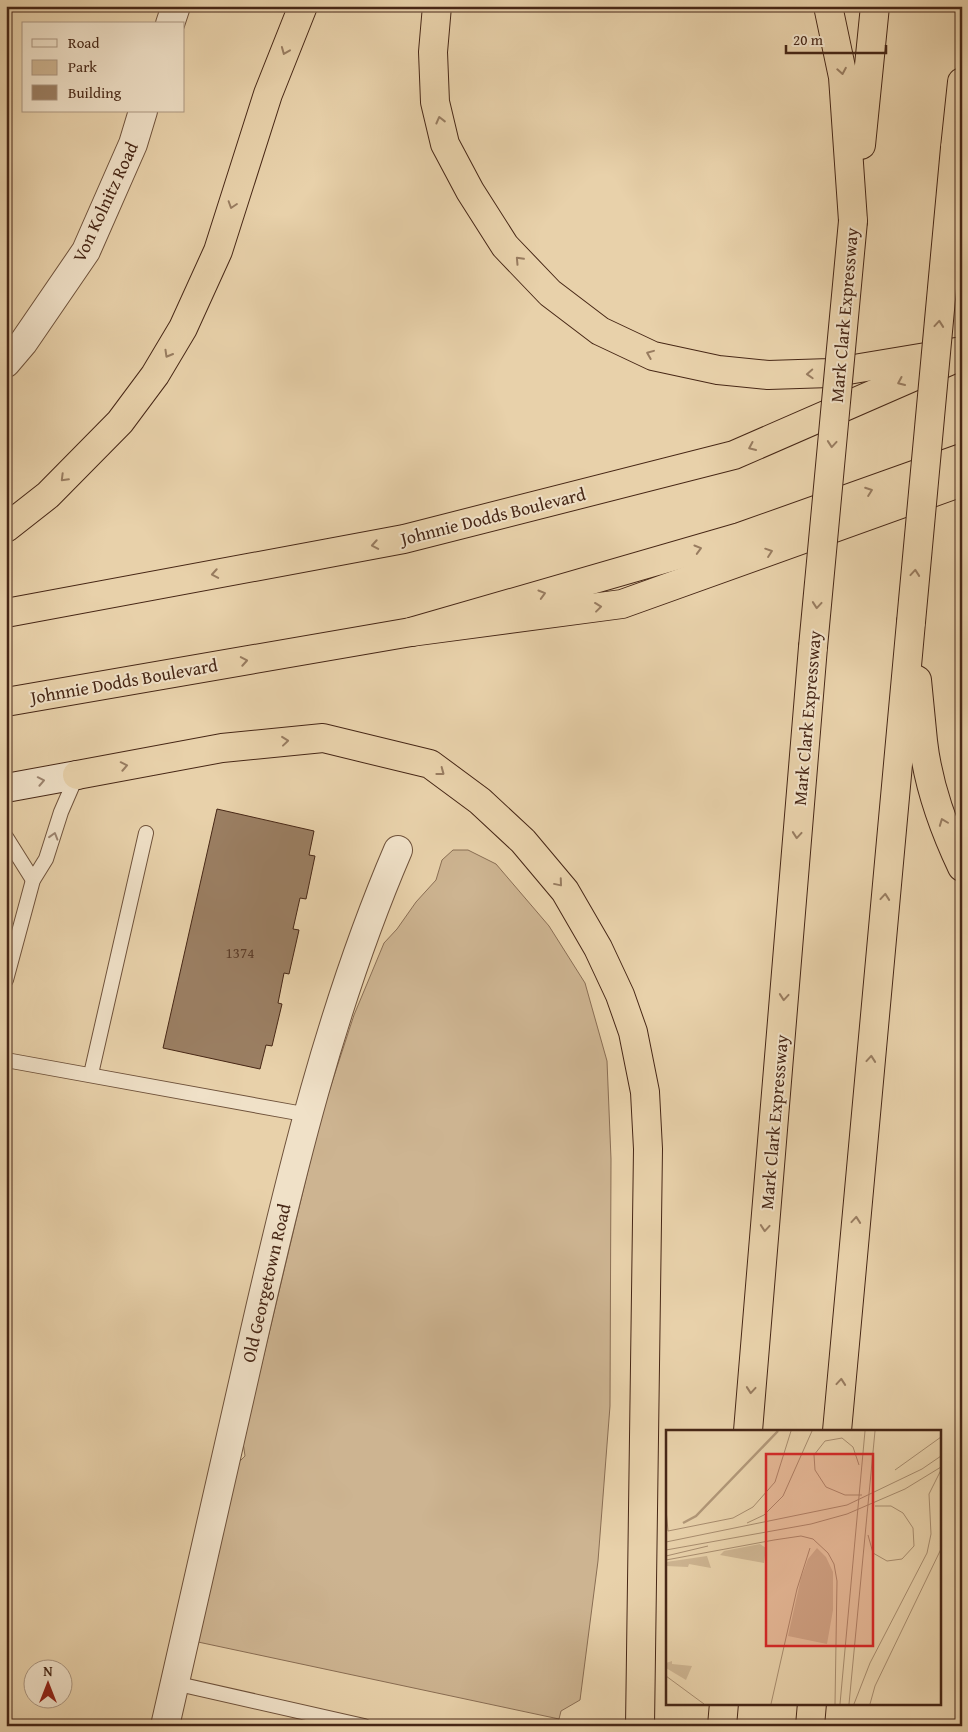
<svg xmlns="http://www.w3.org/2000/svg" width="968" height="1732" viewBox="0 0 968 1732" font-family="'Gentium Book Plus',serif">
<rect width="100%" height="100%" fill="#e8d1aa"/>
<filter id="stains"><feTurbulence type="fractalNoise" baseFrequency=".004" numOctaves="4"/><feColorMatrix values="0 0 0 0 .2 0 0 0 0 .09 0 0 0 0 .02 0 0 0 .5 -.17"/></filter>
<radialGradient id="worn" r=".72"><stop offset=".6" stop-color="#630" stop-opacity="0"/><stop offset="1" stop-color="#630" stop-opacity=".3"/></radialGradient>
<path fill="#cdb491" stroke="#8a6e54" d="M 453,850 L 468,850 L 496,864 L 549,926 L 585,983 L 607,1061 L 611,1159 L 610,1406 L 598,1561 L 580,1700 L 561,1711 L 559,1719 L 198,1642 L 239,1462 L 245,1456 L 243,1442 L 321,1116 L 354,1015 L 384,943 L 397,929 L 416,902 L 436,880 L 442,860 Z"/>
<path fill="#9b7f63" stroke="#472716" d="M 217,809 L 314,831 L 309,855 L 315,856 L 306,899 L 300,898 L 293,929 L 299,930 L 289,974 L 284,973 L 278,1003 L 282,1004 L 272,1046 L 266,1045 L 260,1069 L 163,1048 Z"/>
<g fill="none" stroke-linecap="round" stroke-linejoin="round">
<g stroke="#6f523b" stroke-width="16">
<g id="service">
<path d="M 6,837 L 33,880"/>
<path d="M 6,980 L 33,880 L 46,859 L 61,812 L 77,775"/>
<path d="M 6,1060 L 309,1115"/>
<path d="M 91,1074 L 146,833"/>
<path d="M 174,1683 L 364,1726"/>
</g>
</g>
<g stroke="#6f523b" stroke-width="30">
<g id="minor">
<path d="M 170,24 L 176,6"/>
<path d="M 6,363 L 23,343 L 86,251 L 133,144 L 143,111"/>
<path d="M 165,1726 C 194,1597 224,1468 253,1339 C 291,1173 331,1006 398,850"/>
</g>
</g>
<g stroke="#472716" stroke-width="30">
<path id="secondary" d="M 6,788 L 77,775"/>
</g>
<g stroke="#472716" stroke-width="30">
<g id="trunk">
<path d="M 6,613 L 404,539 L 734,455 L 954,359"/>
<path d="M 6,702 L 411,632 L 740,537 L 962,458"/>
<path d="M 77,775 L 222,748 L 323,738 L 430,764 L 480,801 L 523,841 L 565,891 L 598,948 L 620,995 L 633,1032 L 645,1092 L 648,1149 L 640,1726"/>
</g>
</g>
<g stroke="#472716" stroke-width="30">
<g id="motorway">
<path d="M 437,6 L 433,52 L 435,102 L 445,144 L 470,191 L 505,246 L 550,293 L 600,331 L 653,356 L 718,370 L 768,375 L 830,373 L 962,351"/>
<path d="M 828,6 L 843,77 L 853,221"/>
<path d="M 861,145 L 875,6"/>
<path d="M 955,148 L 962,82"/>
<path d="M 6,528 L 48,495 L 120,422 L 155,375 L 183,328 L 218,251 L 268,94 L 303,6"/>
<path d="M 411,632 L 622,604 L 962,482"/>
<path d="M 917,680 C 919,700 921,721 923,741 C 928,785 943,827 962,867"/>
<path d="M 748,1431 L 813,647"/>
<path d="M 837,1431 L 911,622"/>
<path d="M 722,1726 L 724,1703"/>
<path d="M 810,1726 L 812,1703"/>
</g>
</g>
<use href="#service" stroke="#f0e1c8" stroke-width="14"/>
<use href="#minor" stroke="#f0e1c8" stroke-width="28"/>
<use href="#secondary" stroke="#f0e1c8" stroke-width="28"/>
<use href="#trunk" stroke="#e8d1aa" stroke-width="28"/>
<use href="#motorway" stroke="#e8d1aa" stroke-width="28"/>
<g stroke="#472716" stroke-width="30" stroke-linecap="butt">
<g id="motorway-bridge">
<path d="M 911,622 L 955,148"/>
<path d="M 813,647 L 853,221"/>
</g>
</g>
<use href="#motorway-bridge" stroke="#e8d1aa" stroke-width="28"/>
</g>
<defs><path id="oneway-chevron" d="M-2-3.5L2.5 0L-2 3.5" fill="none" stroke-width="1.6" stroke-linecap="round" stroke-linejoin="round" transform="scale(1.25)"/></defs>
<g stroke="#987c60">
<use href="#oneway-chevron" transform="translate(285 51) rotate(112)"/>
<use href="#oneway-chevron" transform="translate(842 71) rotate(80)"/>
<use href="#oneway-chevron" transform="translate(440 120) rotate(-104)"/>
<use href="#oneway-chevron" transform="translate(232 205) rotate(108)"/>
<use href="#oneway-chevron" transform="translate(519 260) rotate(-133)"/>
<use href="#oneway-chevron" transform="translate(939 324) rotate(-85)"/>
<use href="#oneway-chevron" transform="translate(168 354) rotate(120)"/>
<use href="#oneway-chevron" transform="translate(650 354) rotate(-158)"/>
<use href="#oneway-chevron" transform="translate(810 374) rotate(177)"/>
<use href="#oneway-chevron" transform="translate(901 382) rotate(156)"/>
<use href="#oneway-chevron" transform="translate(832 444) rotate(95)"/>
<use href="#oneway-chevron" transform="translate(752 447) rotate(156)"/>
<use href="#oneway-chevron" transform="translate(64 478) rotate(135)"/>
<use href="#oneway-chevron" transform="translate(869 491) rotate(-20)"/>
<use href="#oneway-chevron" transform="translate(375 545) rotate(170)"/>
<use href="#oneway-chevron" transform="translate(698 549) rotate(-16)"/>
<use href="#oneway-chevron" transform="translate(769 552) rotate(-19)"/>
<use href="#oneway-chevron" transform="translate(915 573) rotate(-85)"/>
<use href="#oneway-chevron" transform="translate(215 574) rotate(170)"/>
<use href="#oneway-chevron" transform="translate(542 594) rotate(-16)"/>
<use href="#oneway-chevron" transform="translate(817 605) rotate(95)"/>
<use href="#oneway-chevron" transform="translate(598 607) rotate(-7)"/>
<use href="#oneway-chevron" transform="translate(244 661) rotate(-10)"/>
<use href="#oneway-chevron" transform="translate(285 741) rotate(-6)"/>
<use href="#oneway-chevron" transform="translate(124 766) rotate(-11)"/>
<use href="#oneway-chevron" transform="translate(441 772) rotate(37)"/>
<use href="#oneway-chevron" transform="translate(943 822) rotate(-111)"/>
<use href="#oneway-chevron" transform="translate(797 835) rotate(95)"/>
<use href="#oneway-chevron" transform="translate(559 883) rotate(50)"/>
<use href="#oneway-chevron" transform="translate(885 897) rotate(-85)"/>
<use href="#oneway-chevron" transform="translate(784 997) rotate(95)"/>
<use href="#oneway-chevron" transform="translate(871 1059) rotate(-85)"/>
<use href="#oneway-chevron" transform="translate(856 1220) rotate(-85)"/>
<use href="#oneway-chevron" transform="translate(765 1228) rotate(95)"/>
<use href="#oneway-chevron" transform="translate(841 1382) rotate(-85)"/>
<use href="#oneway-chevron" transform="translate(751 1390) rotate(95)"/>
</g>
<g stroke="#9c846f">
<use href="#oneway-chevron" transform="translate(41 781) rotate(-11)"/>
<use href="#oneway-chevron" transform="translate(54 836) rotate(-73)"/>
</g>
<g text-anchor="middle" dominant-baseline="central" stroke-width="4" stroke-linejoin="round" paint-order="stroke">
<g font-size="15" fill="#5c3d29">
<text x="240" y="952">1374</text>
</g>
<g font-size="18" fill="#472716" stroke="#f0e1c8">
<text transform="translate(105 202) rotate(-65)">Von Kolnitz Road</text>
<text transform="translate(844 315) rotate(-85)">Mark Clark Expressway</text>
<text transform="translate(493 516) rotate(-14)">Johnnie Dodds Boulevard</text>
<text transform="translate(124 681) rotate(-10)">Johnnie Dodds Boulevard</text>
<text transform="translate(807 718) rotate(-85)">Mark Clark Expressway</text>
<text transform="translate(774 1122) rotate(-85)">Mark Clark Expressway</text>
<text transform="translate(266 1283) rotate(-77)">Old Georgetown Road</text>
</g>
</g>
<g transform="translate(666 1430)">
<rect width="275" height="275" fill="#e8d1aa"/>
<path d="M 94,114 L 100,118 L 98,133 L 54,125 L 58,121 ZM 151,118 L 160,127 L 167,142 L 167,180 L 161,214 L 122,206 L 135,148 L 142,129 ZM 41,126 L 45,138 L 23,134 L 22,137 L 0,136 L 0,132 ZM 6,231 L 6,234 L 26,236 L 20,250 L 0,238 L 0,233 Z" fill="#cdb491"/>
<path fill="none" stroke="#b19778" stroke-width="2.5" d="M 17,93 L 30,86 L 112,1"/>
<path fill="none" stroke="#a88d6f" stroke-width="1" d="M 193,35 L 187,17 L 176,8 L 159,11 L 148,25 L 149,40 L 160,57 L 179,65 L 196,65M 229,40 L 275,7M 0,79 L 2,101 L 67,88 L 87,77 L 109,52 L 125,1M 81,93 L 98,85 L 117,66 L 146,1M 202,105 L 207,123 L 221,131 L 236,129 L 248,116 L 247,98 L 237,83 L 225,76 L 209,76M 108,110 L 135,106 L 147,109 L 162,123 L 168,134 L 171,151 L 169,274M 0,112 L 181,75 L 256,39 L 275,26M 0,120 L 145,94 L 181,84 L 239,59 L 275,37M 0,126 L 42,116M 0,130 L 108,110M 0,246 L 38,274M 105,274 L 131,159 L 144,118M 174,274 L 199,1M 183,274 L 209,1M 188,274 L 204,233 L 261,123 L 265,104 L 263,64 L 275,40M 204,274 L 209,256 L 275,119"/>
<path fill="#d62828" fill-opacity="0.15" stroke="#d62828" stroke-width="2.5" d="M 100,24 L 207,24 L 207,216 L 100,216 Z"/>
<rect width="275" height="275" fill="none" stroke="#472716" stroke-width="2.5"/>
</g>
<rect width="968" height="1732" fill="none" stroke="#e8d1aa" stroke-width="25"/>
<rect x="8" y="8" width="953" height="1717" fill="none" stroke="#472716" stroke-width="2.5"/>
<rect x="12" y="12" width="943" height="1707" fill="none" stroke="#472716"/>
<rect x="22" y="22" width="162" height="90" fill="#f0e1c8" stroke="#ac9781"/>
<rect x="32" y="39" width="25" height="8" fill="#f0e1c8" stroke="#ac9781"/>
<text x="68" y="48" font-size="15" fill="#472716">Road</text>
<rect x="32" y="60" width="25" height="15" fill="#cdb491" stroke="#ac9781"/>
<text x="68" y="72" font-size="15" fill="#472716">Park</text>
<rect x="32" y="85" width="25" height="15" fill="#9b7f63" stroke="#ac9781"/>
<text x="68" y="98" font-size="15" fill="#472716">Building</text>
<g transform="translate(48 1684)"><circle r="24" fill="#f0e1c8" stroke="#ac9781"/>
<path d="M0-4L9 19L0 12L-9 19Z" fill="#8f2418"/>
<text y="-8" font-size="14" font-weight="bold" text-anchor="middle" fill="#472716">N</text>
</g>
<path d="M786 45v8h100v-8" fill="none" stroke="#472716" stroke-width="2.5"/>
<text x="793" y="45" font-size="15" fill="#472716" stroke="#f0e1c8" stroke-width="4" paint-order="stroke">20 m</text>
<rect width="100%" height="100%" filter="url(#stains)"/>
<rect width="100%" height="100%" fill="url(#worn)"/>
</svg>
